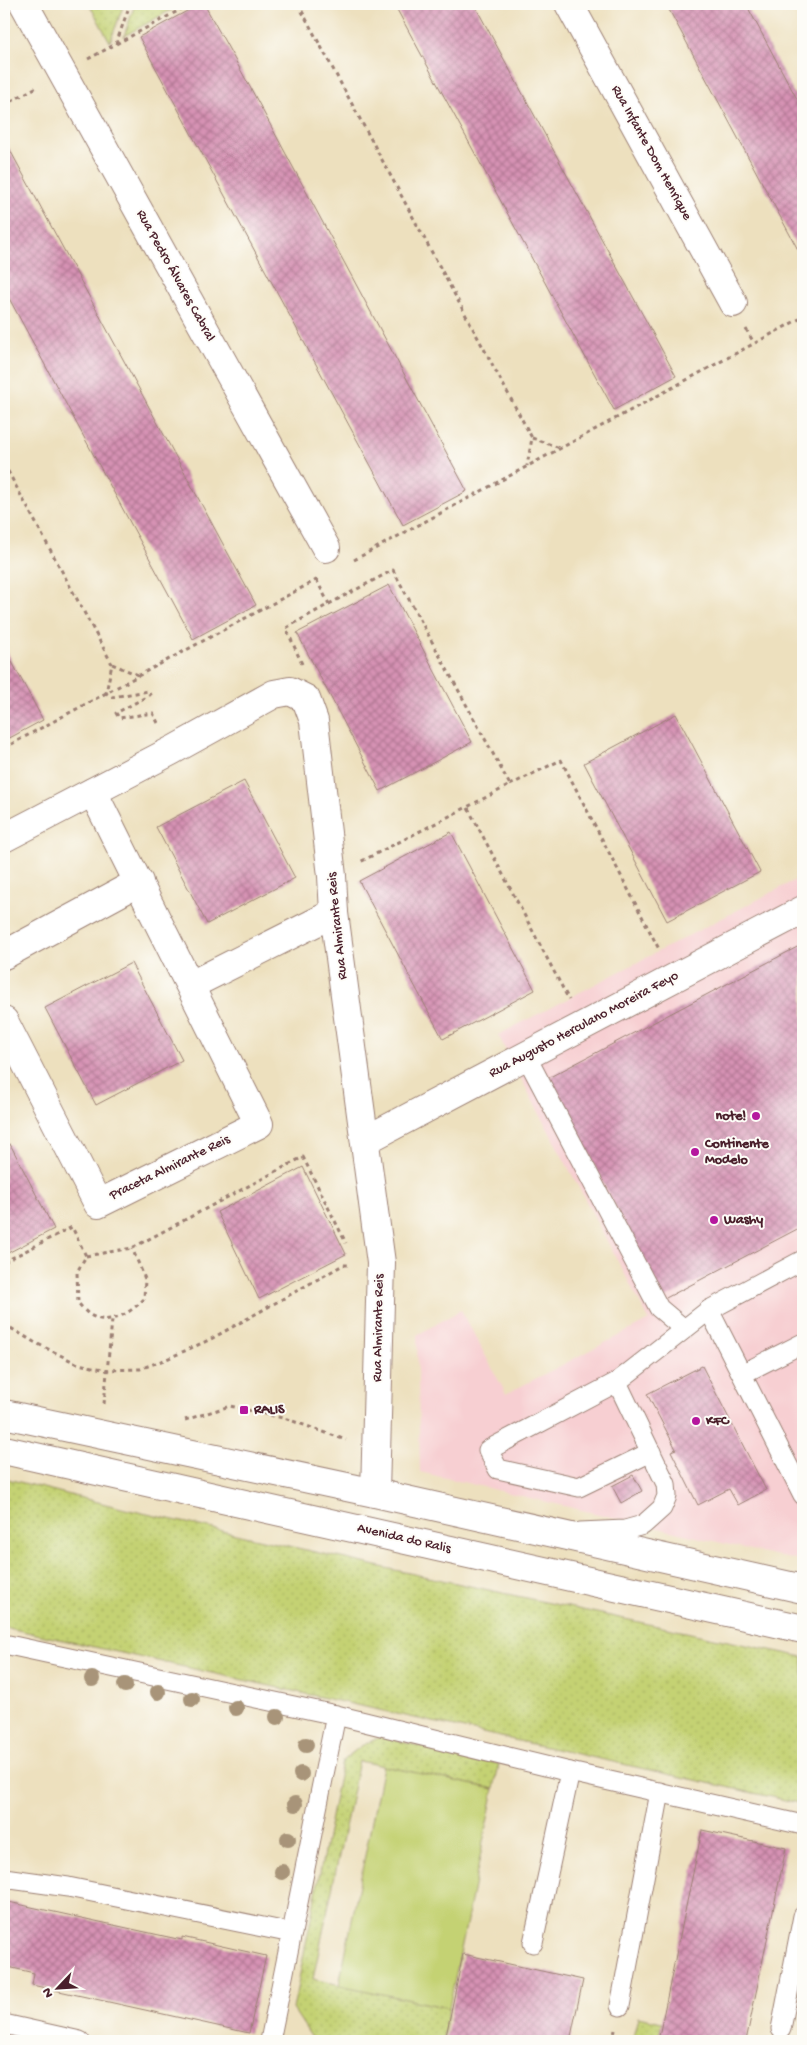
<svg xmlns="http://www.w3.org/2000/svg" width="807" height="2045" viewBox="0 0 807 2045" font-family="'Gochi Hand',sans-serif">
<defs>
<pattern id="green-dots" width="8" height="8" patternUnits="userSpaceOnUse" patternTransform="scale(1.25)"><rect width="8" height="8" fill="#c4d273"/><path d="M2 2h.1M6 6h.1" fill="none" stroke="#aab464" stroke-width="1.8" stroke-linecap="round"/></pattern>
<pattern id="building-cross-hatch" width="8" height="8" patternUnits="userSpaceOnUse" patternTransform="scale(1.25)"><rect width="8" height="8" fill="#d692b4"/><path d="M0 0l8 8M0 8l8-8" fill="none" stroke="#b07793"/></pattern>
</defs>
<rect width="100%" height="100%" fill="#fdfcf7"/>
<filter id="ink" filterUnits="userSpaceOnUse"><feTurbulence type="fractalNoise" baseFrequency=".02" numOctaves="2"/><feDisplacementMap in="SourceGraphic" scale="10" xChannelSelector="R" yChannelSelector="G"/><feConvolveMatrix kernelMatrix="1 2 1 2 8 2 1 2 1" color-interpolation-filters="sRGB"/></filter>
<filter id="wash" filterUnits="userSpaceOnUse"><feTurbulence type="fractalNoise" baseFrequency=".0096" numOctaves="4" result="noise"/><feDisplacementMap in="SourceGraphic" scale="20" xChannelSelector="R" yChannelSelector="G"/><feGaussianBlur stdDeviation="1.12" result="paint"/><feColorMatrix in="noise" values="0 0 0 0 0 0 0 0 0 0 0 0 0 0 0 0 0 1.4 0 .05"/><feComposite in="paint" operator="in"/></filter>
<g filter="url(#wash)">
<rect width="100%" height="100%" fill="#ede0be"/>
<path fill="#f7cfd2" d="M 803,876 L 803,1562 L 420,1472 L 417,1335 L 461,1310 L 506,1394 L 649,1320 L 498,1035 Z"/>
<g fill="url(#green-dots)" stroke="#87784f">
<path d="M 89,4 L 124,4 L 110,42 Z"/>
<path d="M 135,4 L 182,4 L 124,36 Z"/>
<path d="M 4,1478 L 125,1509 L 390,1569 L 803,1657 L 803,1804 L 4,1627 Z"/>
<path d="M 380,1737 L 499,1764 L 494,1789 L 359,1761 L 313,1979 L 449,2008 L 443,2041 L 314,2041 L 293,2009 L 342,1761 L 361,1746 Z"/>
<path d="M 638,2017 L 662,2022 L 658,2041 L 632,2041 Z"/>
</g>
<path fill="#c4d273" stroke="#87784f" d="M 383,1766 L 494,1789 L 449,2008 L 339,1985 Z"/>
<g id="blocks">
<g fill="url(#building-cross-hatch)">
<path d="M 200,4 L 204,4 L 250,87 L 467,491 L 403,525 L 139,37 Z"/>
<path d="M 394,4 L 474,4 L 676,376 L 614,410 Z"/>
<path d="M 666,4 L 746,4 L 783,73 L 803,110 L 803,259 Z"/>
<path d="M 4,139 L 256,605 L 193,639 L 4,289 Z"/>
<path d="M 389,585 L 472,742 L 380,791 L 297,633 Z"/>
<path d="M 4,647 L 43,720 L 4,741 Z"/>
<path d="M 676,714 L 760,872 L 667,921 L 584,763 Z"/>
<path d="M 244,781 L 295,878 L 207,924 L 156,827 Z"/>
<path d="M 451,832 L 535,990 L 443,1039 L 359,881 Z"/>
<path d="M 803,944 L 803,1226 L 664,1299 L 548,1078 Z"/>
<path d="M 131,963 L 182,1060 L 96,1105 L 45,1008 Z"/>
<path d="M 10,1144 L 54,1229 L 4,1255 L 4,1147 Z"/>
<path d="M 303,1167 L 346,1254 L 259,1299 L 217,1212 Z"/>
<path d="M 702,1366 L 766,1490 L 738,1505 L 729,1489 L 698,1505 L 671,1451 L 676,1449 L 647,1394 Z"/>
<path d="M 633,1475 L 642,1491 L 621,1503 L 612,1486 Z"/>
<path d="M 702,1830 L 786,1848 L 746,2041 L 658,2041 Z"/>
<path d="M 4,1901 L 182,1940 L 182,1937 L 266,1956 L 249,2033 L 32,1985 L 34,1973 L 4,1966 Z"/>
<path d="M 463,1954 L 583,1980 L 570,2041 L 445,2041 Z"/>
</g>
</g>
</g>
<g filter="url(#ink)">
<use href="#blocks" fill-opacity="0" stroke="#9c8074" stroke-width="1"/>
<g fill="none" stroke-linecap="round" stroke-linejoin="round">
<g stroke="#9c8074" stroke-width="21">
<g id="service">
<path d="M 526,1056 L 659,1308 L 684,1329"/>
<path d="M 709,1310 L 803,1495"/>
<path d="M 742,1374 L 803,1343"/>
<path d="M 651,1452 L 579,1487 L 498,1469 L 488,1450 L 617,1382 L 709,1310 L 803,1260"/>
<path d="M 580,1532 L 625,1530 L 643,1525 L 662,1508 L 667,1496 L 666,1484 L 617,1382"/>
<path d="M 4,1644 L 336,1715 L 270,2041"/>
<path d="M 336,1715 L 570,1772 L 533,1943"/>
<path d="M 570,1772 L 803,1825"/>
<path d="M 4,1878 L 68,1887 L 292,1933"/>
<path d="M 620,2006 L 660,1792"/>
<path d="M 4,2024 L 80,2041"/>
<path d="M 781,2029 L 803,1916"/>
</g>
</g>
<g stroke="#9c8074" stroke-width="30">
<g id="minor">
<path d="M 24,4 L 326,548"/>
<path d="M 569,4 L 733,303"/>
<path d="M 4,838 L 173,750 L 274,694 L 290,691 L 306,699 L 314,721 L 332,876 L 334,913 L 381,1263 L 375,1493"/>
<path d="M 4,955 L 139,882"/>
<path d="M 191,985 L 334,913"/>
<path d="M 4,1021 L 98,1204 L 259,1124 L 93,792"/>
<path d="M 366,1140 L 803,910"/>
</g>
</g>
<g stroke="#9c8074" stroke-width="30">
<g id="tertiary">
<path d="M 4,1414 L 375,1493 L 803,1589"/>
<path d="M 4,1450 L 803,1629"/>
</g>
</g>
<g stroke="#9c8074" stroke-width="3" stroke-dasharray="4 4" stroke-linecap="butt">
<path d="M 298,4 L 532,438 L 527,466"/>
<path d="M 116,44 L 130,4"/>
<path d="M 88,59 L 191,4"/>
<path d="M 4,105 L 37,87"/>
<path d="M 746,329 L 754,343"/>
<path d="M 532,438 L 560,448"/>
<path d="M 4,464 L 112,664"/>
<path d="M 354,560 L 803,317"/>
<path d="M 329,604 L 393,570 L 510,785 L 360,862"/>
<path d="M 302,664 L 286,628 L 329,604 L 316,579"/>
<path d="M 138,675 L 112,664 L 106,693 L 112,697 L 148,691 L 150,695 L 116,713 L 119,718 L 153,713 L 158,723"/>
<path d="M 4,748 L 320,578"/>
<path d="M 510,785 L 561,760 L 660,951"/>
<path d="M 468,808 L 569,1000"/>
<path d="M 86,1256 L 132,1248 L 303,1157 L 346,1243"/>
<path d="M 4,1262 L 72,1227 L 86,1256 L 77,1272 L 78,1303 C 82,1307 87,1314 92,1316 C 111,1326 131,1312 144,1299 L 145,1279 L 132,1248"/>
<path d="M 4,1324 L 34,1342 L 78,1364 L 107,1370 L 140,1369 L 169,1358 L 211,1339 L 343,1265 L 350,1265"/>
<path d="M 104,1404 L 112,1320"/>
<path d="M 185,1420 L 230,1406 L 287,1419 L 346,1440"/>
<path d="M 613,2041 L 615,2030"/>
</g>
<use href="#service" stroke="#fff" stroke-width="19"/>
<use href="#minor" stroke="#fff" stroke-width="28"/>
<use href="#tertiary" stroke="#fff" stroke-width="28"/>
</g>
<g fill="#a89479">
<circle cx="92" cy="1679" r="8"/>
<circle cx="125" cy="1685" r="8"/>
<circle cx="158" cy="1692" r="8"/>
<circle cx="192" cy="1699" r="8"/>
<circle cx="236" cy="1708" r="8"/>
<circle cx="277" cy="1717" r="8"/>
<circle cx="306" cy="1745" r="8"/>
<circle cx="301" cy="1774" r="8"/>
<circle cx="295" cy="1804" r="8"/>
<circle cx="288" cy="1839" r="8"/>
<circle cx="282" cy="1872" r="8"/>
</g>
</g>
<g fill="#b5179e" stroke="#fdfcf7" stroke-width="2">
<circle cx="756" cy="1116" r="5"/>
<circle cx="695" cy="1152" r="5"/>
<circle cx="714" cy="1220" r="5"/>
<rect x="239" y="1405" width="10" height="10" rx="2.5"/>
<circle cx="696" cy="1421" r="5"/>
</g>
<g text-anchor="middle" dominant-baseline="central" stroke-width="4" stroke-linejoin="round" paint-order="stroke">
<g font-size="14" fill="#4a1f2b" stroke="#fdfcf7">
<text transform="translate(651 153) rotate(61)">Rua Infante Dom Henrique</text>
<text transform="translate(175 276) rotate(61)">Rua Pedro Álvares Cabral</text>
<text transform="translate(338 926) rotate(-96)">Rua Almirante Reis</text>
<text transform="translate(584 1025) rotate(-28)">Rua Augusto Herculano Moreira Feyo</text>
<text transform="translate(170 1168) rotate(-26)">Praceta Almirante Reis</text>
<text transform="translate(379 1328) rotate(-89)">Rua Almirante Reis</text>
<text transform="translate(404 1539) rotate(13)">Avenida do Ralis</text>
</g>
<g font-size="14" font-weight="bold" fill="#4a1f2b" stroke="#fdfcf7" text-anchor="start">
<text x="746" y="1116" text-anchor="end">note!</text>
<text x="705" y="1144">Continente<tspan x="705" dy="16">Modelo</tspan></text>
<text x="724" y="1220">Washy</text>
<text x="254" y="1410">RALIS</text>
<text x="706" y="1421">KFC</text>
</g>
</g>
<rect width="807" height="2045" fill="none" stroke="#fdfcf7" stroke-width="20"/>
<g transform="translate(58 1988) rotate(245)" stroke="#fdfcf7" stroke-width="4" paint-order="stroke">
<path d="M0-4L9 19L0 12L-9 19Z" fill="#4a1f2b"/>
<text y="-8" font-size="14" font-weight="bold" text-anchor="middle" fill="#4a1f2b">N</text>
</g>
</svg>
